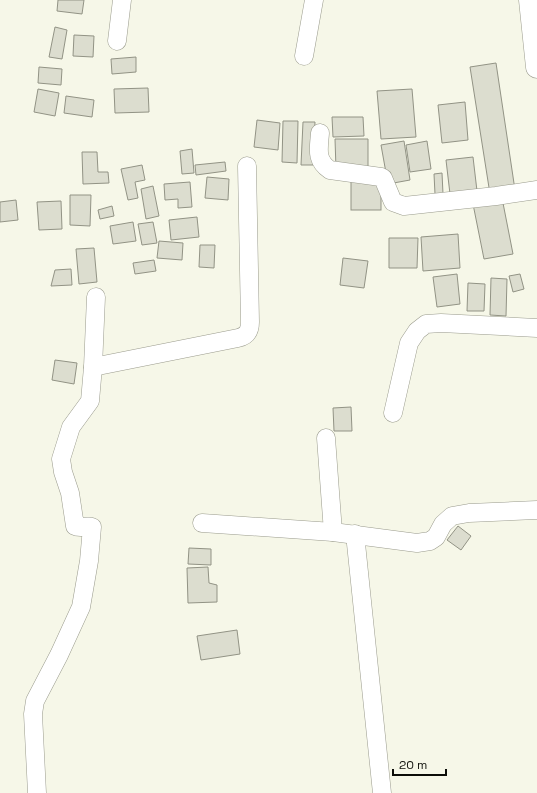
<svg xmlns="http://www.w3.org/2000/svg" width="537" height="793" viewBox="0 0 537 793" font-family="'Space Grotesk',sans-serif">
<rect width="100%" height="100%" fill="#f6f7e8"/>
<g fill="#dcddcf" stroke="#929385">
<path d="M 58,0 L 84,0 L 82,14 L 57,11 Z"/>
<path d="M 55,27 L 67,30 L 62,59 L 49,57 Z"/>
<path d="M 74,35 L 94,36 L 93,57 L 73,56 Z"/>
<path d="M 136,57 L 136,72 L 112,74 L 111,59 Z"/>
<path d="M 496,63 L 515,190 L 490,194 L 470,67 Z"/>
<path d="M 39,67 L 62,69 L 61,85 L 38,83 Z"/>
<path d="M 148,88 L 149,112 L 115,113 L 114,89 Z"/>
<path d="M 38,89 L 59,93 L 55,116 L 34,112 Z"/>
<path d="M 412,89 L 416,137 L 381,139 L 377,91 Z"/>
<path d="M 66,96 L 94,100 L 92,117 L 64,113 Z"/>
<path d="M 465,102 L 468,140 L 442,143 L 438,105 Z"/>
<path d="M 332,117 L 363,117 L 364,136 L 333,137 Z"/>
<path d="M 257,120 L 280,123 L 278,150 L 254,147 Z"/>
<path d="M 283,121 L 298,121 L 297,163 L 282,162 Z"/>
<path d="M 303,122 L 315,122 L 313,165 L 301,165 Z"/>
<path d="M 335,139 L 368,139 L 368,169 L 336,169 Z"/>
<path d="M 404,141 L 410,180 L 388,184 L 381,145 Z"/>
<path d="M 427,141 L 431,169 L 410,172 L 406,145 Z"/>
<path d="M 192,149 L 194,173 L 182,174 L 180,151 Z"/>
<path d="M 82,152 L 97,152 L 98,172 L 108,172 L 109,183 L 83,184 Z"/>
<path d="M 473,157 L 477,191 L 450,194 L 446,160 Z"/>
<path d="M 225,162 L 226,171 L 196,175 L 195,165 Z"/>
<path d="M 142,165 L 145,180 L 135,182 L 138,198 L 128,200 L 121,169 Z"/>
<path d="M 442,173 L 443,194 L 435,194 L 434,174 Z"/>
<path d="M 207,177 L 229,179 L 228,200 L 205,198 Z"/>
<rect x="351" y="178" width="30" height="32"/>
<path d="M 190,182 L 192,207 L 178,208 L 178,199 L 165,200 L 164,184 Z"/>
<path d="M 153,186 L 159,216 L 146,219 L 141,189 Z"/>
<path d="M 70,195 L 91,195 L 90,226 L 70,225 Z"/>
<path d="M 502,198 L 513,254 L 484,259 L 473,204 Z"/>
<path d="M 16,200 L 18,220 L 0,222 L 0,202 Z"/>
<path d="M 61,201 L 62,229 L 39,230 L 37,202 Z"/>
<path d="M 112,206 L 114,216 L 100,219 L 98,210 Z"/>
<path d="M 197,217 L 199,237 L 171,240 L 169,220 Z"/>
<path d="M 133,222 L 136,241 L 113,244 L 110,226 Z"/>
<path d="M 153,222 L 157,243 L 142,245 L 138,224 Z"/>
<path d="M 458,234 L 460,268 L 423,271 L 421,237 Z"/>
<path d="M 389,238 L 418,238 L 417,268 L 389,268 Z"/>
<path d="M 159,241 L 183,243 L 182,260 L 157,258 Z"/>
<path d="M 200,245 L 215,245 L 214,268 L 199,267 Z"/>
<path d="M 94,248 L 97,282 L 79,284 L 76,249 Z"/>
<path d="M 343,258 L 368,261 L 364,288 L 340,285 Z"/>
<path d="M 154,260 L 156,271 L 135,274 L 133,263 Z"/>
<path d="M 71,269 L 72,285 L 51,286 L 55,270 Z"/>
<path d="M 457,274 L 460,304 L 437,307 L 433,277 Z"/>
<path d="M 520,274 L 524,289 L 513,292 L 509,276 Z"/>
<path d="M 491,278 L 507,279 L 506,316 L 490,315 Z"/>
<path d="M 468,283 L 485,284 L 484,311 L 467,311 Z"/>
<path d="M 55,360 L 77,363 L 74,384 L 52,380 Z"/>
<path d="M 351,407 L 352,431 L 334,431 L 333,408 Z"/>
<path d="M 458,526 L 471,536 L 461,550 L 447,540 Z"/>
<path d="M 189,548 L 211,549 L 211,565 L 188,564 Z"/>
<path d="M 208,567 L 209,583 L 217,585 L 217,602 L 188,603 L 187,568 Z"/>
<path d="M 237,630 L 240,654 L 201,660 L 197,636 Z"/>
</g>
<g fill="none" stroke-linecap="round" stroke-linejoin="round">
<g stroke="#9a9b8d" stroke-width="19">
<g id="street">
<path d="M 117,41 L 122,0"/>
<path d="M 304,56 L 314,0"/>
<path d="M 320,133 C 319,148 315,160 330,170 L 381,177 L 383,178 L 393,202 L 404,206 L 496,196 L 537,190"/>
<path d="M 93,367 L 238,338 C 247,336 250,331 250,322 L 247,166"/>
<path d="M 393,413 L 409,343 L 417,331 L 426,324 L 441,323 L 537,328"/>
<path d="M 326,438 L 333,532"/>
<path d="M 202,523 L 333,532 L 417,543 L 430,541 L 436,537 L 443,524 L 452,516 L 469,513 L 537,510"/>
<path d="M 355,534 L 382,793"/>
<path d="M 37,793 L 33,714 L 35,701 L 59,655 L 81,607 L 89,561 L 92,527 C 87,525 80,529 75,526 L 70,493 L 63,472 L 61,459 L 71,427 L 90,401 L 93,367 L 96,297"/>
</g>
</g>
<g stroke="#9a9b8d" stroke-width="23">
<path id="highway" d="M 530,0 L 537,67"/>
</g>
<use href="#street" stroke="#fff" stroke-width="18"/>
<use href="#highway" stroke="#fff" stroke-width="22"/>
</g>
<path d="M393 769v6h53v-6" fill="none" stroke="#0c0d08" stroke-width="2"/>
<text x="399" y="769" font-size="12" fill="#0c0d08" stroke="#f6f7e8" stroke-width="3" paint-order="stroke">20 m</text>
</svg>
